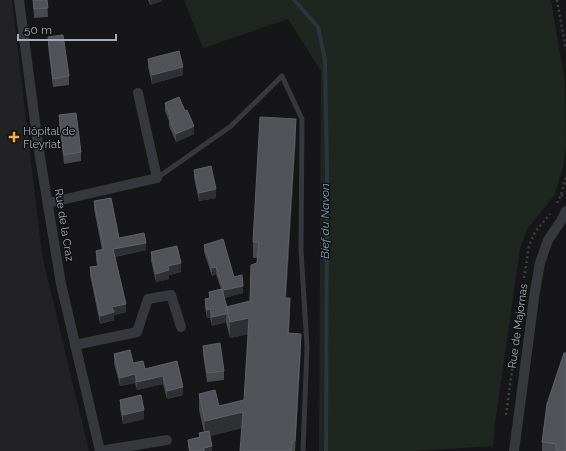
<svg xmlns="http://www.w3.org/2000/svg" width="566" height="451" viewBox="0 0 566 451" font-family="Raleway,sans-serif">
<rect width="100%" height="100%" fill="#161618"/>
<path fill="#222225" d="M 0,0 L 12,0 L 42,255 L 89,451 L 0,451 Z"/>
<path fill="#1e261f" d="M 184,0 L 551,0 L 565,83 L 566,148 L 563,168 L 554,196 L 527,229 L 520,249 L 495,423 L 493,446 L 415,451 L 319,451 L 321,71 L 288,19 L 203,48 Z"/>
<g fill="none" stroke-linecap="round" stroke-linejoin="round">
<path stroke="#2c353c" stroke-width="4" d="M 294,0 L 318,27 L 325,60 L 327,170 L 326,451"/>
<g stroke="#3d3f44" stroke-width="2.5" stroke-dasharray="2 3" stroke-linecap="butt">
<path d="M 557,0 L 566,50"/>
<path d="M 561,195 L 566,197"/>
<path d="M 557,203 L 561,195 L 566,177"/>
<path d="M 524,278 L 529,246 L 535,232 L 550,214"/>
<path d="M 506,415 L 516,340"/>
</g>
<path stroke="#37383d" stroke-width="5" d="M 157,178 L 231,126 L 282,76 L 302,119 L 301,250 L 307,347 L 303,451"/>
<g stroke="#37383d" stroke-width="10">
<path d="M 19,0 L 38,145 L 61,284 L 100,451"/>
<path d="M 48,203 L 157,178 L 138,93"/>
<path d="M 75,345 L 137,332 L 148,299 L 171,295 L 181,327"/>
<path d="M 100,451 L 167,440"/>
<path d="M 514,451 L 535,291 L 540,263 L 548,240 L 561,221 L 566,211"/>
</g>
</g>
<g fill="#47494d">
<path d="M 33,0 L 47,0 L 48,17 L 34,18 Z"/>
<path d="M 148,0 L 162,0 L 162,1 L 150,5 Z"/>
<path d="M 48,37 L 69,76 L 69,85 L 53,87 L 48,46 Z"/>
<path d="M 148,59 L 183,75 L 152,84 L 148,67 Z"/>
<path d="M 165,103 L 194,134 L 176,142 L 169,126 L 169,121 L 165,111 Z"/>
<path d="M 59,115 L 81,152 L 81,161 L 64,164 L 59,124 Z"/>
<path d="M 296,135 L 286,298 L 290,315 L 289,333 L 301,350 L 295,451 L 240,451 L 242,428 L 210,436 L 212,451 L 189,451 L 188,447 L 188,440 L 199,438 L 199,433 L 204,432 L 199,410 L 199,394 L 219,406 L 244,400 L 248,334 L 230,338 L 226,322 L 212,326 L 210,318 L 207,318 L 205,307 L 205,299 L 209,298 L 209,292 L 221,289 L 216,274 L 212,276 L 204,252 L 204,245 L 234,277 L 243,293 L 224,298 L 226,307 L 250,301 L 257,263 L 258,258 L 253,258 L 253,242 Z"/>
<path d="M 194,170 L 216,198 L 199,201 L 194,178 Z"/>
<path d="M 94,201 L 119,238 L 146,250 L 115,257 L 126,312 L 114,315 L 114,320 L 100,324 L 90,275 L 90,267 L 97,266 L 96,259 L 96,251 L 102,250 L 94,209 Z"/>
<path d="M 151,252 L 181,272 L 169,275 L 169,279 L 156,282 L 151,261 Z"/>
<path d="M 203,346 L 224,371 L 224,380 L 207,382 L 203,354 Z"/>
<path d="M 564,353 L 566,451 L 542,451 L 542,442 Z"/>
<path d="M 114,354 L 133,363 L 145,369 L 177,361 L 183,395 L 167,399 L 163,384 L 137,390 L 135,383 L 120,386 L 114,363 Z"/>
<path d="M 120,400 L 144,419 L 123,424 L 120,409 Z"/>
</g>
<g fill="#2f3033">
<path d="M 150,0 L 162,0 L 162,1 L 150,5 Z"/>
<path d="M 183,67 L 183,75 L 152,84 L 152,75 Z"/>
<path d="M 296,119 L 296,135 L 285,314 L 285,298 Z"/>
<path d="M 194,126 L 194,134 L 176,142 L 176,134 Z"/>
<path d="M 216,189 L 216,198 L 199,201 L 199,193 Z"/>
<path d="M 146,243 L 146,250 L 113,257 L 113,249 Z"/>
<path d="M 181,263 L 181,272 L 169,275 L 169,279 L 156,282 L 156,274 L 168,266 Z"/>
<path d="M 216,267 L 216,274 L 212,276 L 212,268 Z"/>
<path d="M 243,286 L 243,293 L 224,298 L 224,290 Z"/>
<path d="M 290,298 L 290,315 L 288,349 L 288,333 Z"/>
<path d="M 126,304 L 126,312 L 114,315 L 114,320 L 100,324 L 100,316 L 112,307 Z"/>
<path d="M 210,309 L 210,318 L 207,318 L 207,310 Z"/>
<path d="M 226,314 L 226,322 L 212,326 L 212,317 Z"/>
<path d="M 249,318 L 249,334 L 230,338 L 230,322 Z"/>
<path d="M 301,334 L 301,350 L 295,451 L 295,441 Z"/>
<path d="M 135,374 L 135,383 L 120,386 L 120,378 Z"/>
<path d="M 163,376 L 163,384 L 137,390 L 137,382 Z"/>
<path d="M 183,387 L 183,395 L 167,399 L 167,391 Z"/>
<path d="M 144,410 L 144,419 L 123,424 L 123,415 Z"/>
<path d="M 243,412 L 243,428 L 205,437 L 205,421 Z"/>
<path d="M 212,446 L 212,451 L 204,451 L 204,448 Z"/>
</g>
<g fill="#525359" stroke="#5f6168">
<path d="M 33,0 L 47,0 L 48,8 L 34,9 Z"/>
<path d="M 63,35 L 69,76 L 53,79 L 48,37 Z"/>
<path d="M 179,51 L 183,67 L 152,75 L 148,59 Z"/>
<path d="M 179,97 L 185,111 L 187,110 L 194,126 L 176,134 L 169,118 L 171,118 L 165,103 Z"/>
<path d="M 76,113 L 81,152 L 64,155 L 59,115 Z"/>
<path d="M 260,117 L 296,119 L 285,298 L 290,298 L 288,333 L 301,334 L 295,441 L 292,441 L 291,451 L 240,451 L 243,412 L 205,421 L 199,394 L 215,390 L 219,406 L 244,400 L 249,318 L 230,322 L 226,307 L 250,301 L 251,265 L 257,263 L 259,242 L 253,242 Z"/>
<path d="M 211,166 L 216,189 L 199,193 L 194,170 Z"/>
<path d="M 111,198 L 119,238 L 144,233 L 146,243 L 113,249 L 126,304 L 112,307 L 114,312 L 100,316 L 90,267 L 99,266 L 96,251 L 104,249 L 94,201 Z"/>
<path d="M 223,239 L 234,277 L 242,275 L 243,286 L 224,290 L 216,267 L 212,268 L 204,245 Z"/>
<path d="M 177,246 L 181,263 L 168,266 L 169,270 L 156,274 L 151,252 Z"/>
<path d="M 222,289 L 228,311 L 226,307 L 226,314 L 212,317 L 210,309 L 207,310 L 205,299 L 210,298 L 209,292 Z"/>
<path d="M 220,343 L 224,371 L 207,373 L 203,346 Z"/>
<path d="M 130,350 L 133,363 L 143,361 L 145,369 L 177,361 L 183,387 L 167,391 L 163,376 L 137,382 L 135,374 L 120,378 L 114,354 Z"/>
<path d="M 564,353 L 566,353 L 566,451 L 556,451 L 556,444 L 542,442 L 547,404 Z"/>
<path d="M 141,395 L 144,410 L 123,415 L 120,400 Z"/>
<path d="M 209,431 L 212,446 L 204,448 L 204,451 L 190,451 L 188,440 L 200,437 L 199,433 Z"/>
</g>
<path fill="#f2b134" stroke="#111113" stroke-width="1.5" d="M12 131h4v4h4v4h-4v4h-4v-4h-4v-4h4z"/>
<g text-anchor="middle" dominant-baseline="central" stroke-width="3" stroke-linejoin="round" paint-order="stroke">
<g font-size="11" fill="#a8adb8" stroke="#111113" text-anchor="start">
<text x="23" y="131">Hôpital de<tspan x="23" dy="13">Fleyriat</tspan></text>
</g>
<g font-size="11" fill="#a8adb8" stroke="#111113">
<text transform="translate(64 225) rotate(81)">Rue de la Craz</text>
<text transform="translate(518 326) rotate(-82)">Rue de Majornas</text>
</g>
<g font-size="12" font-style="italic" fill="#7f9bb3" stroke="#111113">
<text transform="translate(325 221) rotate(-90)">Bief du Navon</text>
</g>
</g>
<path d="M18 34v6h98v-6" fill="none" stroke="#a8adb8" stroke-width="2"/>
<text x="24" y="34" font-size="12" fill="#a8adb8" stroke="#111113" stroke-width="3" paint-order="stroke">50 m</text>
</svg>
